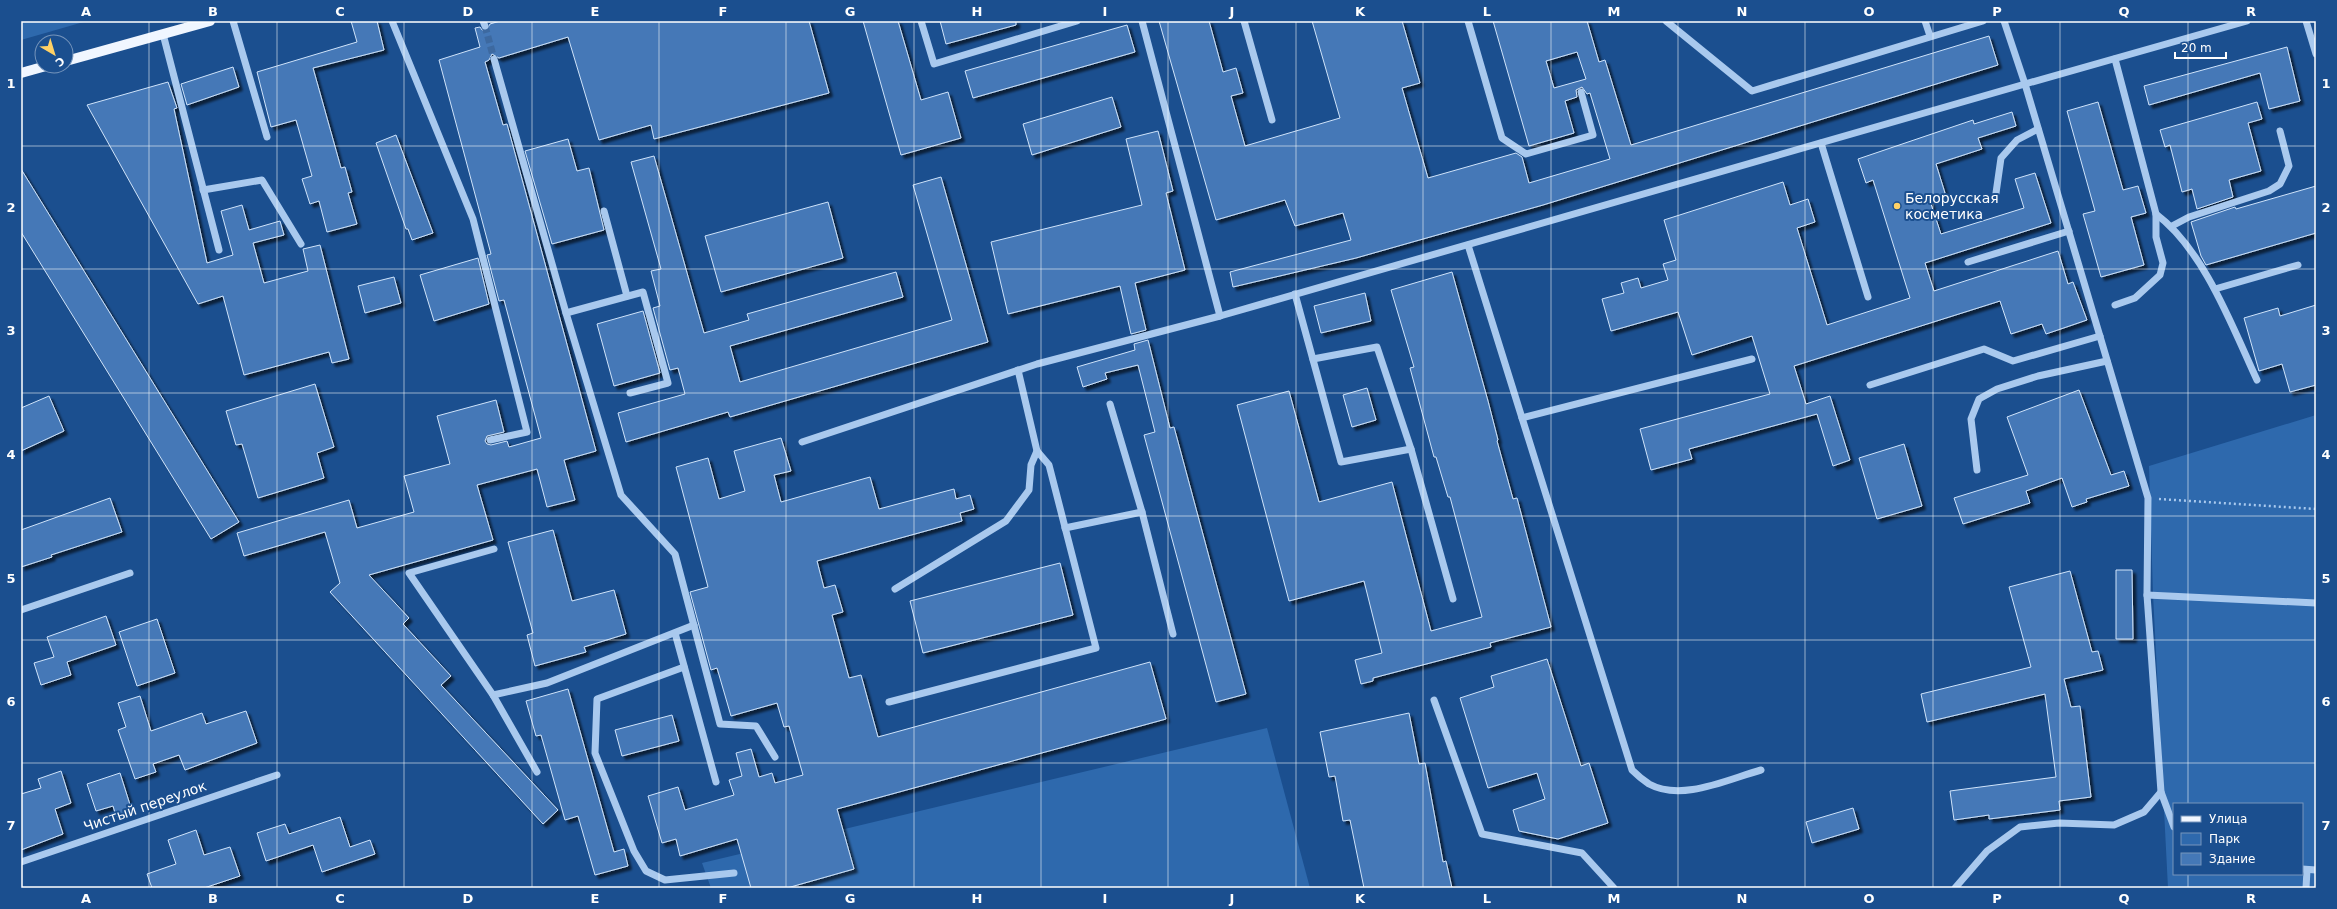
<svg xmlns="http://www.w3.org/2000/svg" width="2337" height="909" viewBox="0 0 2337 909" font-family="'DejaVu Sans',sans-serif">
<defs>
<filter id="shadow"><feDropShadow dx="3.5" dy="3.5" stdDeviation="1" flood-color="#0009"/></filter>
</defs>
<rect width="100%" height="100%" fill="#1b4f8f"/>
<g fill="#2e69ad" fill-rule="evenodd">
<path d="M 21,21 L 87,21 L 21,40 Z"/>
<path d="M 2316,415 L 2316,888 L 2168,888 L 2153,594 L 2149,466 ZM 2174,804 L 2302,804 L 2302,874 L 2174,874 Z"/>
<path d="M 1267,728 L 1310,888 L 711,888 L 702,863 Z"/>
</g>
<g fill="#4478b7" stroke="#cfe3fa" fill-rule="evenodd" filter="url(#shadow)">
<path d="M 351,21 L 377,21 L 384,50 L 313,68 L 341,168 L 345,167 L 352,192 L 348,193 L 357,224 L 327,232 L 319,201 L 310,204 L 302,179 L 312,176 L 296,120 L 271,127 L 257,72 L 357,42 Z"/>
<path d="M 500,21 L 809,21 L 829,93 L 654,139 L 651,125 L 599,140 L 568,37 L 499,58 L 492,54 L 489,60 L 485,62 L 503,125 L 507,124 L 596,451 L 564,460 L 575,500 L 547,507 L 537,469 L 477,485 L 493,540 L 369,575 L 409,618 L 403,624 L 451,676 L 441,685 L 558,810 L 543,824 L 330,592 L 340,583 L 325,532 L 244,556 L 237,533 L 349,500 L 357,528 L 414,512 L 404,476 L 450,464 L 437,416 L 496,400 L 504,432 L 487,436 L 485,441 L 487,444 L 491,445 L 507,441 L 509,447 L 541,438 L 504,300 L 499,301 L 487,255 L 491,254 L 439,60 L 480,47 L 475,28 L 480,27 L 482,30 L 486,31 L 490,24 Z"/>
<path d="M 863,21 L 898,21 L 921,100 L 948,92 L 961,138 L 901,155 Z"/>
<path d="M 940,21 L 1016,21 L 1016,25 L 946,44 Z"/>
<path d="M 1159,21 L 1209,21 L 1223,72 L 1236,68 L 1243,93 L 1231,96 L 1245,146 L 1340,118 L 1312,21 L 1402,21 L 1420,83 L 1402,88 L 1428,178 L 1516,153 L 1522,157 L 1529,183 L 1610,159 L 1590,93 L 1587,94 L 1582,87 L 1576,90 L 1577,97 L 1565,101 L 1574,133 L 1529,146 L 1493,21 L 1587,21 L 1599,62 L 1605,60 L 1631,145 L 1989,36 L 1998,65 L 1543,205 L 1356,258 L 1233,287 L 1230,272 L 1351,240 L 1343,213 L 1295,226 L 1285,200 L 1216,220 ZM 1577,52 L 1586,79 L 1554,88 L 1546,61 Z"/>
<path d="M 1127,25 L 1135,52 L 973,98 L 965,71 Z"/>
<path d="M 2287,47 L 2300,101 L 2269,109 L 2260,73 L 2149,105 L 2144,86 Z"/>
<path d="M 233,67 L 239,87 L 187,105 L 181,84 Z"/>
<path d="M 168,82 L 177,108 L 174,109 L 207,263 L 233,255 L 221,211 L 242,205 L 249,230 L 280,221 L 284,235 L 253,243 L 264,283 L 308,271 L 303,249 L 320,245 L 349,359 L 332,363 L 329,352 L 244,375 L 223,296 L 198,304 L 87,105 Z"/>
<path d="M 1112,97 L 1121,127 L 1032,155 L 1023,124 Z"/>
<path d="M 2098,102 L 2123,190 L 2138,186 L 2146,213 L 2131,217 L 2144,265 L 2101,277 L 2083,214 L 2095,211 L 2067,111 Z"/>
<path d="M 2257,102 L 2262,119 L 2248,123 L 2261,171 L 2229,180 L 2233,197 L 2197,209 L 2192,189 L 2182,192 L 2170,145 L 2165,147 L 2160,130 Z"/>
<path d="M 2012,112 L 2016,126 L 1978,138 L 1982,149 L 1936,164 L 1945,193 L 1929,198 L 1941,234 L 2024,208 L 2015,179 L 2035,173 L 2051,223 L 1925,263 L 1934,291 L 2058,251 L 2068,284 L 2073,282 L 2087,320 L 2046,334 L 2042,324 L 2011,334 L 2000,301 L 1794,366 L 1806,404 L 1830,396 L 1850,460 L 1833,466 L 1817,414 L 1689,449 L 1692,459 L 1651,470 L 1640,429 L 1770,394 L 1752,336 L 1692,355 L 1678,312 L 1611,331 L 1602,299 L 1624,293 L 1621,283 L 1638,278 L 1641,288 L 1668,280 L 1663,264 L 1676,260 L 1664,220 L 1783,182 L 1790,205 L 1808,199 L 1815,222 L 1797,228 L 1827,325 L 1910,298 L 1873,180 L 1866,183 L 1858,159 L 1973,120 L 1974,124 Z"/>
<path d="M 1158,131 L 1173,191 L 1166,193 L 1185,270 L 1135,283 L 1146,330 L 1131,334 L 1120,286 L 1008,314 L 991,242 L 1142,205 L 1126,139 Z"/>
<path d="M 396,135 L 433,233 L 412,240 L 408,229 L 406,229 L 376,143 Z"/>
<path d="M 568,139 L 577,171 L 589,168 L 604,230 L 552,244 L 525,151 Z"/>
<path d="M 654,156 L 704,333 L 749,320 L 747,314 L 896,272 L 903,297 L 730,346 L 740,382 L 952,320 L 913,185 L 941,177 L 988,342 L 730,417 L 728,412 L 626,442 L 618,413 L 685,394 L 678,368 L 670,370 L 653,308 L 660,306 L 651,271 L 661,269 L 631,162 Z"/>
<path d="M 21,169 L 239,522 L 211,539 L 21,232 Z"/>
<path d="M 2316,186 L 2316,233 L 2206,265 L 2201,256 L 2191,222 L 2235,207 L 2236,209 Z"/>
<path d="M 828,202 L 843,258 L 721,292 L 705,236 Z"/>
<path d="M 478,258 L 489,304 L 434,321 L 420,275 Z"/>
<path d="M 1452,272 L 1488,401 L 1498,440 L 1497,441 L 1513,499 L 1517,498 L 1551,627 L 1490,643 L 1491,647 L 1373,678 L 1373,681 L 1361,684 L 1355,660 L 1382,653 L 1364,581 L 1289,601 L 1237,405 L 1289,391 L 1319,502 L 1392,482 L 1431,631 L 1482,617 L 1450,497 L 1448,497 L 1436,457 L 1434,457 L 1410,368 L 1414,367 L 1391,290 Z"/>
<path d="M 394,277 L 401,303 L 365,313 L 358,286 Z"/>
<path d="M 1365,293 L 1371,321 L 1321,333 L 1314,306 Z"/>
<path d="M 2316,305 L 2316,385 L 2290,392 L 2282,364 L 2259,371 L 2244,318 L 2278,308 L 2280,316 Z"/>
<path d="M 643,311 L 660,373 L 614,386 L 597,324 Z"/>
<path d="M 1148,340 L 1170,428 L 1174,427 L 1246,694 L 1216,702 L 1144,435 L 1155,432 L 1138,365 L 1105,373 L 1107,379 L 1083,387 L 1077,367 L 1135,350 L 1134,344 Z"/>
<path d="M 315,384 L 334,447 L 317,453 L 324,478 L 258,498 L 242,444 L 236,445 L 226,411 Z"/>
<path d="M 1367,388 L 1376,420 L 1352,427 L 1343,395 Z"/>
<path d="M 2079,390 L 2111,475 L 2124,471 L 2129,486 L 2086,499 L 2087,502 L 2072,507 L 2062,478 L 2026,491 L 2030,503 L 1963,524 L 1954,498 L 2028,475 L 2007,417 Z"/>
<path d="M 49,396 L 64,431 L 21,451 L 21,408 Z"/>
<path d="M 781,438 L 791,471 L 774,475 L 781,502 L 870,477 L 879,509 L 954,489 L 956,499 L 970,495 L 974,509 L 960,513 L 962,521 L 817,561 L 824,588 L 835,585 L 843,612 L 832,615 L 849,678 L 861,675 L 878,737 L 1150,662 L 1166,719 L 837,809 L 854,869 L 787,888 L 751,888 L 737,839 L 680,856 L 676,839 L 662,843 L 648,796 L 678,787 L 685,810 L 734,795 L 729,780 L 742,776 L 736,753 L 751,749 L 759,777 L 772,773 L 775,783 L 803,775 L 789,726 L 784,727 L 777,703 L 731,716 L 717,668 L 711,670 L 690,592 L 708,587 L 676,467 L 708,458 L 719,499 L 745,491 L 734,451 Z"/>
<path d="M 1904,444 L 1922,506 L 1877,519 L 1859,458 Z"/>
<path d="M 110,498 L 122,532 L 51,555 L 52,557 L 21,567 L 21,530 Z"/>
<path d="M 553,530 L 572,601 L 614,590 L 626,634 L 584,647 L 586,652 L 535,666 L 527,635 L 533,633 L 508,542 Z"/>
<path d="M 1060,563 L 1073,615 L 923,653 L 910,601 Z"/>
<path d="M 2116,570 L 2132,570 L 2133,639 L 2116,639 Z"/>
<path d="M 2070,571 L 2092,652 L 2098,651 L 2103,670 L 2064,679 L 2071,707 L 2080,706 L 2091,797 L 2059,801 L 2060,810 L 1989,819 L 1989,815 L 1954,820 L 1950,791 L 2056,777 L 2045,694 L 1927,722 L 1921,694 L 2031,667 L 2009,587 Z"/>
<path d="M 106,616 L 116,645 L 67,662 L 71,675 L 41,685 L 34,663 L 54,657 L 47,637 Z"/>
<path d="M 157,619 L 175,673 L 137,686 L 119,632 Z"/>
<path d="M 1547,659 L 1581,766 L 1589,763 L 1608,823 L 1558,839 L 1519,831 L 1513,810 L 1545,799 L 1537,773 L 1488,788 L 1460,698 L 1494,687 L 1491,676 Z"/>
<path d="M 568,689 L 614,852 L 624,849 L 628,866 L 595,875 L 578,816 L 565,820 L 541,735 L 536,736 L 526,701 Z"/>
<path d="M 140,696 L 151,731 L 202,713 L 206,724 L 246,711 L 257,743 L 185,770 L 179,755 L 153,764 L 156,772 L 135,779 L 118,730 L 126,727 L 118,703 Z"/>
<path d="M 1409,713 L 1419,764 L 1425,763 L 1443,862 L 1446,861 L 1452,888 L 1364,888 L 1350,820 L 1343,821 L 1335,776 L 1329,777 L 1320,732 Z"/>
<path d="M 672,715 L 679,741 L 622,756 L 615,730 Z"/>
<path d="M 61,771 L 71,803 L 55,809 L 63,834 L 21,850 L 21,794 L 41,788 L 38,779 Z"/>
<path d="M 120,773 L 132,811 L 116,816 L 113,806 L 96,811 L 87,784 Z"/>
<path d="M 1853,808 L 1859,829 L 1812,843 L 1806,822 Z"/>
<path d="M 340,817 L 350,847 L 370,840 L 375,854 L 322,872 L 313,845 L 266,861 L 257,833 L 285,824 L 289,834 Z"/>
<path d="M 196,830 L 204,855 L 230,847 L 240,876 L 204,888 L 152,888 L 147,874 L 176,864 L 168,840 Z"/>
</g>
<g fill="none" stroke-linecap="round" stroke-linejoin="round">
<path stroke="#3d69a0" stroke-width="7" stroke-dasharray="7 3.5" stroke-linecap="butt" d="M 485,26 L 494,59"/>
<path stroke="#a9c9ee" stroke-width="2.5" stroke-dasharray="2 3" stroke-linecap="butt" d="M 2159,499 L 2316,509"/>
<g stroke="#a9c9ee" stroke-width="7">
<path d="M 233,21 L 267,137"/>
<path d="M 392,21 L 473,219 L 527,432 L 490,440"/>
<path d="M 483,21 L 485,26"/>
<path d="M 921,21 L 934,64 L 1077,21"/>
<path d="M 1244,21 L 1272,120"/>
<path d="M 1468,21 L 1502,138 L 1526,154 L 1593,135 L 1581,92"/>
<path d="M 1666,21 L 1752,91 L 1983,21"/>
<path d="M 1925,21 L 1930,36"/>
<path d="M 2004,21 L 2025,84 L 2247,21"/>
<path d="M 2306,21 L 2316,54"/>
<path d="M 163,34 L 219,250"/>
<path d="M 494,59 L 566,313 L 621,495 L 675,554 L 720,724 L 756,726 L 775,757"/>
<path d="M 2115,59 L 2156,214 L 2156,237 L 2163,263 L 2160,275 L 2135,298 L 2115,305"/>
<path d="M 1821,143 L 1868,297"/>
<path d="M 203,190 L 262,180 L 301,244"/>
<path d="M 1996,193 L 2001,158 L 2017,140 L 2038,129"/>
<path d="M 604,211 L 627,296"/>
<path d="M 2156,214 C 2204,250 2232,326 2257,380"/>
<path d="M 2172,226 L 2189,217 L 2269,191 L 2280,184 L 2289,166 L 2280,131"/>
<path d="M 1468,245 L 1632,770 C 1637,775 1643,780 1649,784 C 1682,802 1728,779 1761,770"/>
<path d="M 1968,262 L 2069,231"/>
<path d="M 2215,289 L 2298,265"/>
<path d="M 1295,294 L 1341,462 L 1411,449"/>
<path d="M 566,313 L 643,292 L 668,383 L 630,393"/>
<path d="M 1220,316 L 2025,84 L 2148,498 L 2147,595 L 2161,792 L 2144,812 L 2114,825 L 2059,823 L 2020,827 L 1987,851 L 1955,888"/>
<path d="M 1313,359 L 1377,347 L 1411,449 L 1453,599"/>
<path d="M 1870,385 L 1984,349 L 2013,361 L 2100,336"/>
<path d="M 1110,404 L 1142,512 L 1173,634"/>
<path d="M 1522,418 L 1752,359"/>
<path d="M 802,442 L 1037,364 L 1220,316 L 1142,21"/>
<path d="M 1977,470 L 1971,419 L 1979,399 L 1997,389 L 2038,376 L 2107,361"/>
<path d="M 1065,528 L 1142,512"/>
<path d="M 494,549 L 409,573 L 493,695 L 537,772"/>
<path d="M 895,589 L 1006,521 L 1029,490 L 1031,465 L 1037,451"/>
<path d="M 2147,595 L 2316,603"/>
<path d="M 21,610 L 130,573"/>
<path d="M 675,633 L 716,782"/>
<path d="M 684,667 L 597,699 L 595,753 L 634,851 L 646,871 L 665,880 L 734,873"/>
<path d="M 493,695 L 547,683 L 694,625"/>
<path d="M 1434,700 L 1482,834 L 1582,853 L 1614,888"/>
<path d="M 889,702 L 1096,648 L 1049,465 L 1037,451 L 1018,370"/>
<path d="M 2161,792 L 2174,827"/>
<path d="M 21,862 L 277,775"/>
<path d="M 2302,869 L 2316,870"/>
<path d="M 2306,888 L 2307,870"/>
</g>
<g stroke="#f0f6ff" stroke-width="10">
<path d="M 66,61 L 210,21"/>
<path d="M 21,73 L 46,66"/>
</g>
</g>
<path fill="none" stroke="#fff" stroke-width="1" stroke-opacity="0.55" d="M 149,21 L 149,888M 277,21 L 277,888M 404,21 L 404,888M 532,21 L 532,888M 659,21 L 659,888M 786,21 L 786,888M 914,21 L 914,888M 1041,21 L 1041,888M 1168,21 L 1168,888M 1296,21 L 1296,888M 1423,21 L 1423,888M 1551,21 L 1551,888M 1678,21 L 1678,888M 1805,21 L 1805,888M 1933,21 L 1933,888M 2060,21 L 2060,888M 2188,21 L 2188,804M 21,146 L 2316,146M 21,269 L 2316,269M 21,393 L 2316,393M 21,516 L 2316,516M 21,640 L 2316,640M 21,763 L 2316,763M 2188,874 L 2188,888"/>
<circle fill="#ffd166" stroke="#1b4f8f" stroke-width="1.5" cx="1897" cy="206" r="4"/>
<g text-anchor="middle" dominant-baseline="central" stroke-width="4" stroke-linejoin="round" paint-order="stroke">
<g font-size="14" fill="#fff" stroke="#1b4f8f" text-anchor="start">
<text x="1905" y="198">Белорусская<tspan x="1905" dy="16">косметика</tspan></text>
</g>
<g font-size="14" fill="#fff" stroke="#1b4f8f">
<text transform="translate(145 806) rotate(-19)">Чистый переулок</text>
</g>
</g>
<rect width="2337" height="909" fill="none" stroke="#1b4f8f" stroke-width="44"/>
<rect x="2173" y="803" width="130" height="72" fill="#1b4f8f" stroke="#7695bc"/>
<rect x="2181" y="816" width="20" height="6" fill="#f0f6ff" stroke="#7695bc"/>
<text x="2209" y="823" font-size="12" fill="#ffffff">Улица</text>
<rect x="2181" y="833" width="20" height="12" fill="#2e69ad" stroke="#7695bc"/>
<text x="2209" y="843" font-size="12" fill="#ffffff">Парк</text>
<rect x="2181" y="853" width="20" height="12" fill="#4478b7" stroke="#7695bc"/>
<text x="2209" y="863" font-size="12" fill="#ffffff">Здание</text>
<g transform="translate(54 54) rotate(142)"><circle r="19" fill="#1b4f8f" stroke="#7695bc"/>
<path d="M0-3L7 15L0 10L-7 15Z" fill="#ffd166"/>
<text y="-6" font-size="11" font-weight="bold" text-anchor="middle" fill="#ffffff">С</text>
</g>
<path d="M2175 52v6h51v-6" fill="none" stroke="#ffffff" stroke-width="2"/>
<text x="2181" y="52" font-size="12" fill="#ffffff" stroke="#1b4f8f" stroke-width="3" paint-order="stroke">20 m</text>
<rect x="22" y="22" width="2293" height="865" fill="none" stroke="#fff" stroke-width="1.5"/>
<g font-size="13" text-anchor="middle" font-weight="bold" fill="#fff">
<text x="86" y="16">A</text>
<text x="213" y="16">B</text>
<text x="340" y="16">C</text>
<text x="468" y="16">D</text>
<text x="595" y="16">E</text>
<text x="723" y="16">F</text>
<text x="850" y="16">G</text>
<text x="977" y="16">H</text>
<text x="1105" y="16">I</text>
<text x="1232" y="16">J</text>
<text x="1360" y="16">K</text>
<text x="1487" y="16">L</text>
<text x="1614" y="16">M</text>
<text x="1742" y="16">N</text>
<text x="1869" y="16">O</text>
<text x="1997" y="16">P</text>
<text x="2124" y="16">Q</text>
<text x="2251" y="16">R</text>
<text x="11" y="88">1</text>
<text x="2326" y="88">1</text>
<text x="11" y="212">2</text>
<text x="2326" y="212">2</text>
<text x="11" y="335">3</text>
<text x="2326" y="335">3</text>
<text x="11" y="459">4</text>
<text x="2326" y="459">4</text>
<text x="11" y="583">5</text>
<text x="2326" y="583">5</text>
<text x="11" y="706">6</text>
<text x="2326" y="706">6</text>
<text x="11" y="830">7</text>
<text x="2326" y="830">7</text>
<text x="86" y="903">A</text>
<text x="213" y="903">B</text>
<text x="340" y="903">C</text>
<text x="468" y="903">D</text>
<text x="595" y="903">E</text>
<text x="723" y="903">F</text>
<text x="850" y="903">G</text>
<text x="977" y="903">H</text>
<text x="1105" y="903">I</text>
<text x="1232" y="903">J</text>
<text x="1360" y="903">K</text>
<text x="1487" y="903">L</text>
<text x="1614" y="903">M</text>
<text x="1742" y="903">N</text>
<text x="1869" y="903">O</text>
<text x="1997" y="903">P</text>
<text x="2124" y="903">Q</text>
<text x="2251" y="903">R</text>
</g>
</svg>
